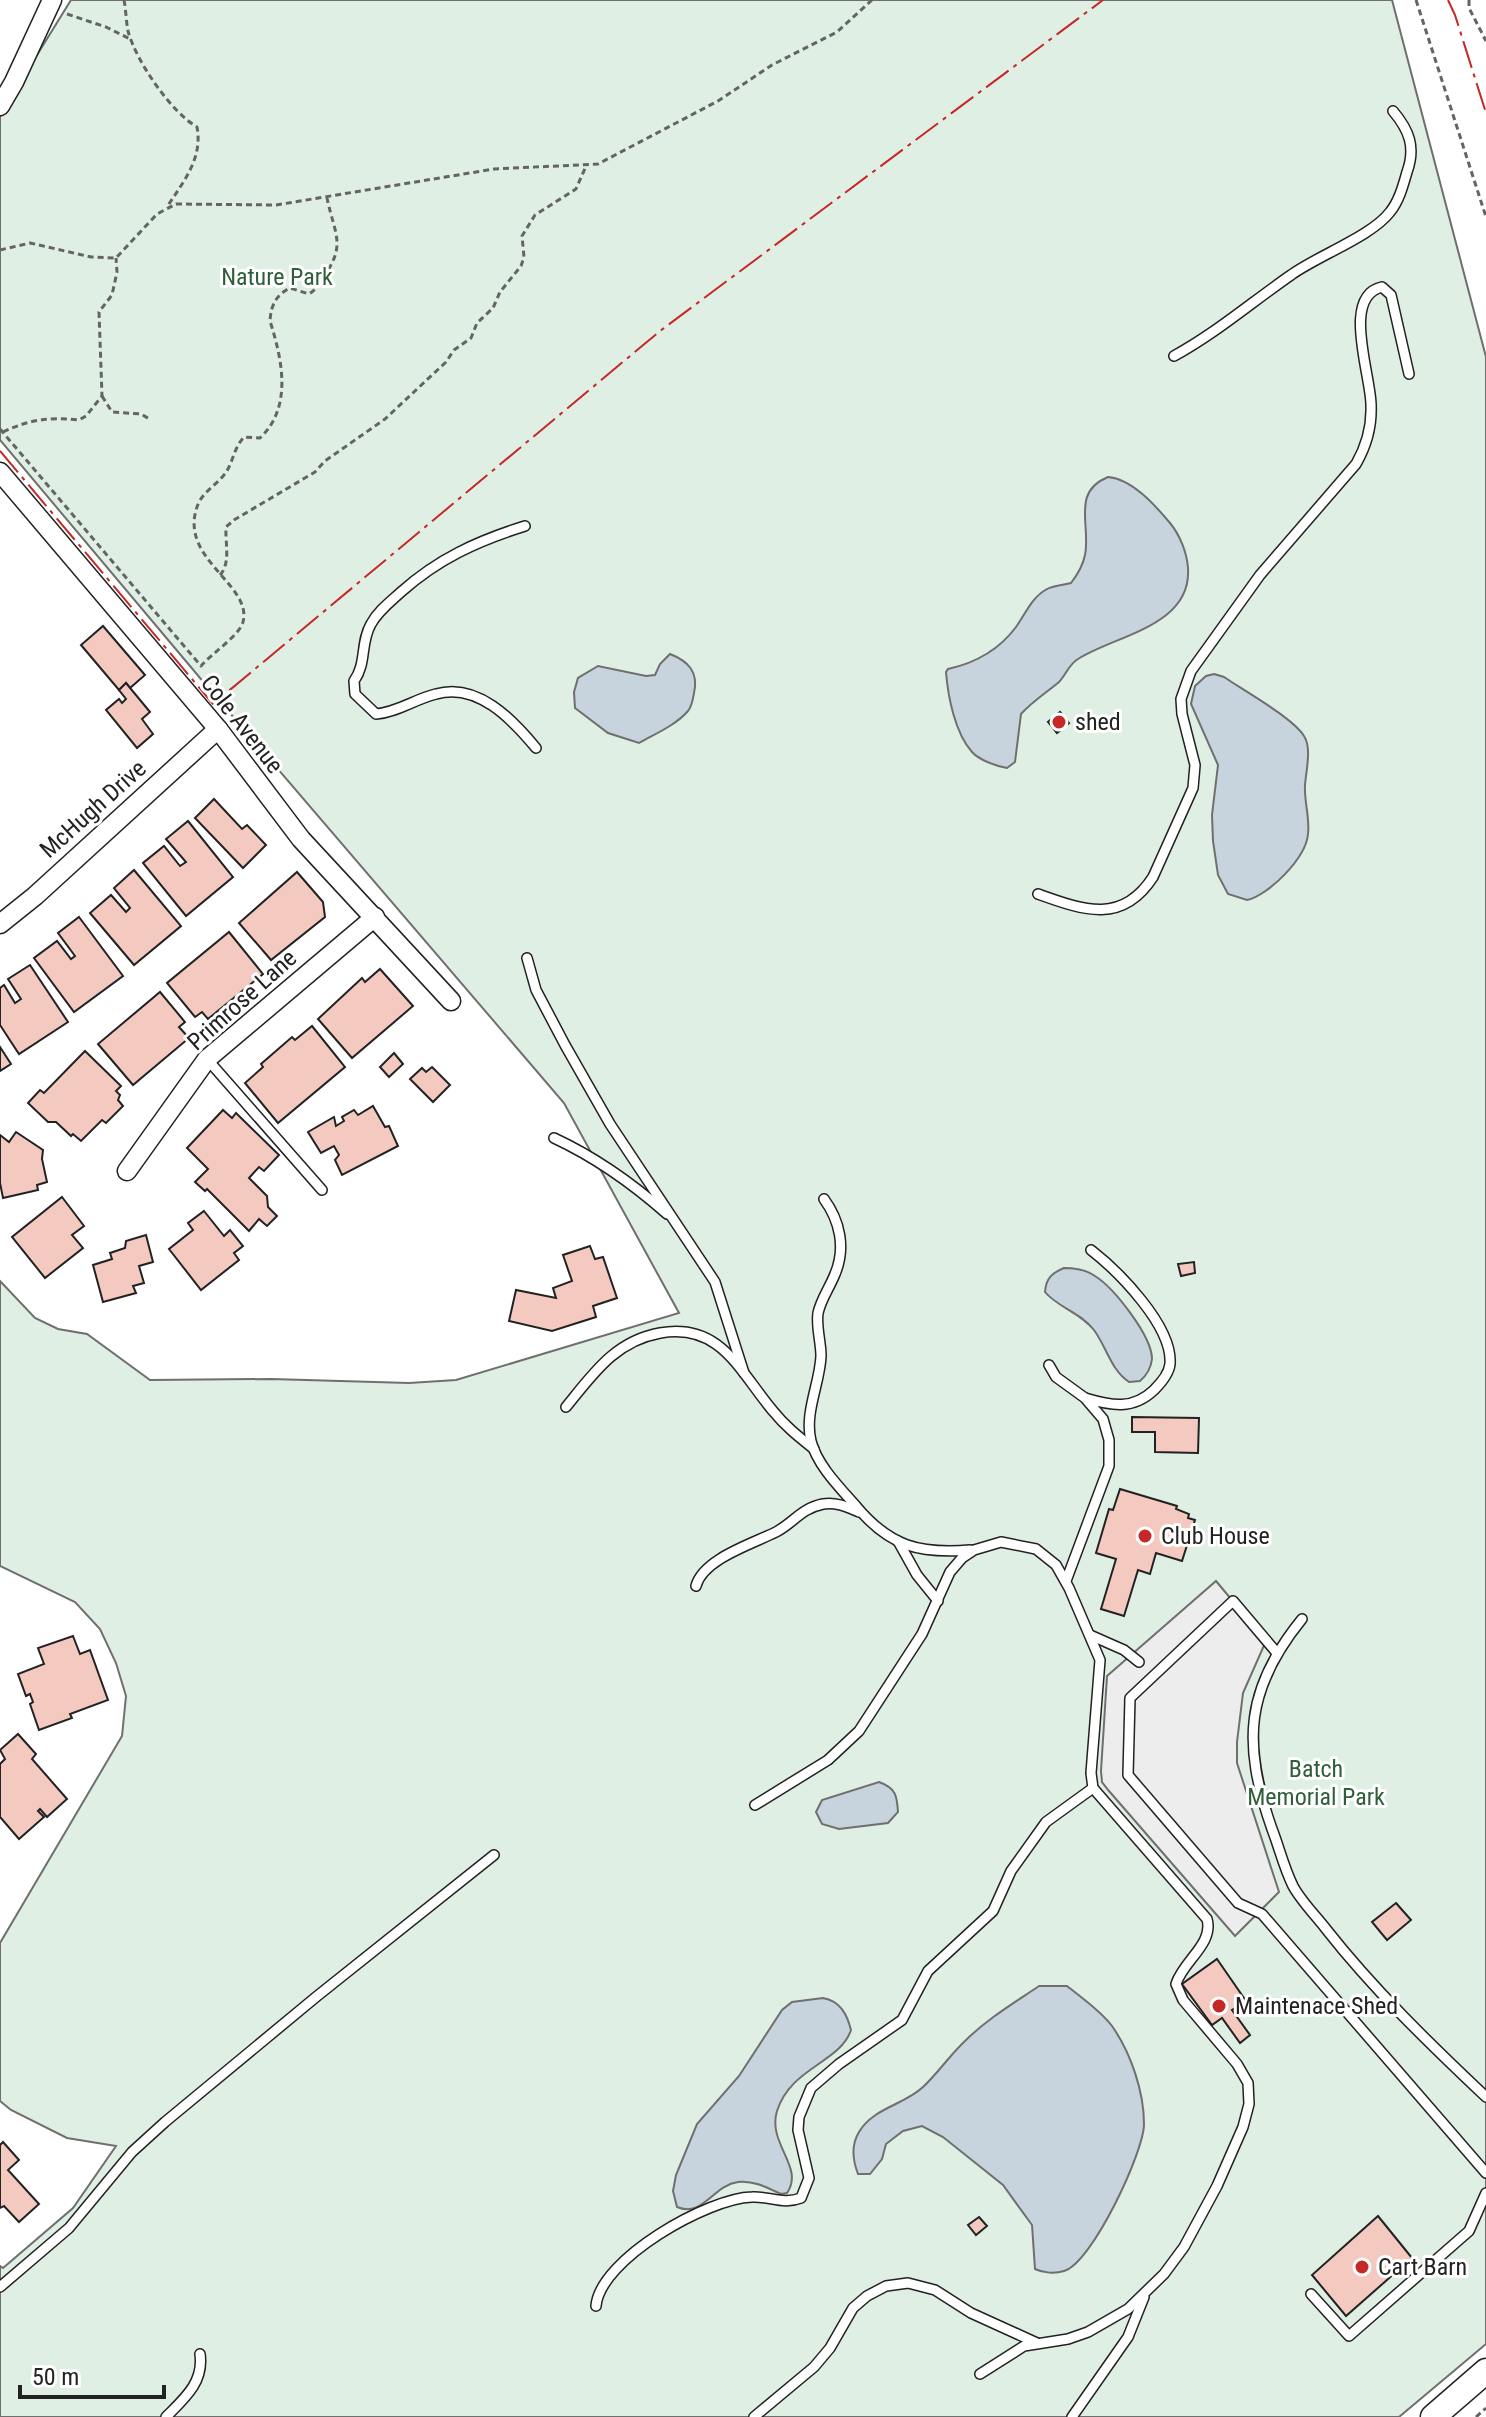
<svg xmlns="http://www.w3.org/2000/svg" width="1486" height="2417" viewBox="0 0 1486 2417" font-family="'Roboto Condensed',sans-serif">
<rect width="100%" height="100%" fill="#fff"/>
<path fill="#e0efe3" stroke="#6f6f6f" stroke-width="2" d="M 71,0 L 1392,0 L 1486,357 L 1486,2344 L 1399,2417 L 0,2417 L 0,2266 L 3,2268 L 73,2208 L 116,2146 L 67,2138 L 11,2110 L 0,2101 L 0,1943 L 122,1736 L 126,1696 L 116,1663 L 100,1629 L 75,1602 L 0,1566 L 0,1281 L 35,1318 L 58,1329 L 87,1334 L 150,1380 L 271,1379 L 409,1383 L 456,1380 L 679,1313 L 564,1103 L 211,691 L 0,440 L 0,115 Z"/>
<path fill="#ededed" stroke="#6f6f6f" stroke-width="2" d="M 1216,1581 L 1266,1641 L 1243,1693 L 1237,1742 L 1237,1763 L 1279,1892 L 1235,1936 L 1109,1791 L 1102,1782 L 1101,1771 L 1107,1676 Z"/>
<g fill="#c7d3dd" stroke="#6f6f6f" stroke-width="2">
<path d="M 1108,477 C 1132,479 1155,505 1170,523 C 1180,535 1187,553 1188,568 C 1192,626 1116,635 1078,659 C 1069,664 1066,675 1059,682 C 1046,693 1033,701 1021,714 L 1015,762 L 1007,768 C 996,766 979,760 972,752 C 955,733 948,697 946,672 L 948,669 C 975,663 999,650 1016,627 C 1026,613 1031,598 1047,589 C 1054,585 1064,585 1071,583 C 1078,574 1083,565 1085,555 C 1091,525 1071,492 1108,477 Z"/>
<path d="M 670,654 C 688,661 699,672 694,693 C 693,699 692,706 688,711 C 676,725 655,734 639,743 L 608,733 L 575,708 L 574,692 L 578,678 L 598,666 L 646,676 L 655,675 L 660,664 Z"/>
<path d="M 1214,674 L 1224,677 C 1243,690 1293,718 1304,736 C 1312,748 1306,771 1305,785 C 1304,801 1310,818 1308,834 C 1306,858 1269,895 1247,900 L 1228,894 L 1218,875 L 1213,841 L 1212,815 L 1218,765 L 1191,704 L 1195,686 L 1206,676 Z"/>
<path d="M 1064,1268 C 1075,1268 1085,1269 1095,1276 C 1114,1288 1152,1336 1152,1359 C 1151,1368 1147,1375 1140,1381 L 1129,1382 C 1111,1370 1107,1348 1094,1330 C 1080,1312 1057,1307 1045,1292 C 1046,1278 1052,1273 1064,1268 Z"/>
<path d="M 879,1782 C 896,1788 897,1796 898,1812 L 888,1823 L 839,1829 L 822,1824 L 816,1812 L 822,1800 Z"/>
<path d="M 1039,1986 L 1067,1986 C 1082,1998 1101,2011 1112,2026 C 1131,2053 1144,2092 1144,2124 C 1144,2152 1092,2263 1064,2271 C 1055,2274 1043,2273 1035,2269 L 1032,2225 L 1003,2185 L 943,2137 L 922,2126 L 903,2131 L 886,2144 L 882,2159 L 870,2174 L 858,2174 C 853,2161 851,2145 859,2132 C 873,2108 904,2105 923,2087 C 938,2073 950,2055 965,2041 C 987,2019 1014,2003 1039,1986 Z"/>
<path d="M 823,1998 C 840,2001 847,2014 851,2030 C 840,2063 791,2067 777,2111 C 767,2144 805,2167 787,2193 L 781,2194 C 768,2188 753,2180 738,2182 C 713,2185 703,2218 677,2207 L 673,2191 L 676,2175 L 697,2124 L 739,2076 L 782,2010 L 792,2002 Z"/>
</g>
<g fill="#f3c9c0" stroke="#222" stroke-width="2">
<path d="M 103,626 L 145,675 L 130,688 L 126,683 L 119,690 L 81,645 Z"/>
<path d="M 126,683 L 150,712 L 142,719 L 153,734 L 137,748 L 106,710 L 119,699 L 122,703 L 126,699 L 119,690 Z"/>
<path d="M 1060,712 L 1069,723 L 1057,733 L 1048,722 Z"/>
<path d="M 214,799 L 242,829 L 247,825 L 266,845 L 243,868 L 195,818 Z"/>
<path d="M 188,821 L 233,877 L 186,916 L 143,863 L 164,846 L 180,866 L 186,862 L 166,839 Z"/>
<path d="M 134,870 L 181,926 L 134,965 L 90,913 L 111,895 L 126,912 L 130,908 L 114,888 Z"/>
<path d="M 297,872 L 323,902 L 325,917 L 271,960 L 239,923 Z"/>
<path d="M 79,917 L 123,976 L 74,1012 L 34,958 L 57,941 L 71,959 L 75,956 L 58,933 Z"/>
<path d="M 229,932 L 263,974 L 208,1019 L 202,1012 L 195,1017 L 167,983 Z"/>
<path d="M 30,965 L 68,1022 L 19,1054 L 0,1025 L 0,988 L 4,985 L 15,1003 L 21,999 L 8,979 Z"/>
<path d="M 380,969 L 413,1006 L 352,1058 L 318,1019 L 362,978 L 365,982 Z"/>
<path d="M 160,992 L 185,1022 L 179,1027 L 189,1038 L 133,1085 L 98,1044 Z"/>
<path d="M 312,1026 L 345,1067 L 278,1123 L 245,1083 L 263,1067 L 261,1064 L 292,1037 L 295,1040 Z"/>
<path d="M 0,1047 L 11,1064 L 0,1071 Z"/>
<path d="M 85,1051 L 121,1086 L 116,1091 L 120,1095 L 118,1100 L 123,1106 L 106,1123 L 102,1120 L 81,1141 L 73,1134 L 71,1136 L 56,1122 L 48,1122 L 28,1103 L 40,1090 L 44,1093 Z"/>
<path d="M 394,1053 L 403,1064 L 389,1077 L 380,1067 Z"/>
<path d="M 432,1067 L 450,1085 L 433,1102 L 410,1079 L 422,1068 L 426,1072 Z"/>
<path d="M 373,1106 L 385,1127 L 389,1126 L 398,1146 L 342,1175 L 335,1160 L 339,1155 L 334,1146 L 321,1153 L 308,1132 L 334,1117 L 336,1126 L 344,1121 L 342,1117 L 354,1110 L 358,1115 Z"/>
<path d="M 223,1110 L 232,1118 L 236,1113 L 279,1155 L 264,1171 L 259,1167 L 249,1178 L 267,1196 L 268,1207 L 277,1216 L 267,1226 L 259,1219 L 249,1231 L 207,1189 L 205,1191 L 195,1182 L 208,1169 L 187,1148 Z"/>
<path d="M 16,1132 L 43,1150 L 42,1159 L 47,1182 L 37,1185 L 38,1190 L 3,1198 L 0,1183 L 0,1135 L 9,1142 Z"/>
<path d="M 62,1197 L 84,1226 L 72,1235 L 83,1248 L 45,1278 L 12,1237 Z"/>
<path d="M 204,1211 L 224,1236 L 230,1230 L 243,1246 L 234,1253 L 239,1260 L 201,1290 L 169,1249 L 193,1230 L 188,1223 Z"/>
<path d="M 146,1235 L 153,1262 L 139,1266 L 144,1283 L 133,1286 L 136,1293 L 103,1302 L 93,1265 L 112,1259 L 110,1253 L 125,1248 L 126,1241 Z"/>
<path d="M 590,1246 L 595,1259 L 603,1257 L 617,1298 L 593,1306 L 596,1317 L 552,1331 L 509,1321 L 516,1290 L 556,1298 L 553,1288 L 572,1281 L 563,1255 Z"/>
<path d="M 1194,1262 L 1195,1273 L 1181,1276 L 1178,1264 Z"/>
<path d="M 1132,1417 L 1199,1418 L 1198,1453 L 1155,1452 L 1155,1432 L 1132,1432 Z"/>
<path d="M 1120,1489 L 1177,1506 L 1176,1509 L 1189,1514 L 1188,1518 L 1195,1520 L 1182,1561 L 1156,1553 L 1150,1574 L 1138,1570 L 1124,1616 L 1101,1609 L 1116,1559 L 1096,1553 L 1109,1509 L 1113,1510 Z"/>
<path d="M 73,1636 L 80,1654 L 90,1650 L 108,1700 L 70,1714 L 72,1718 L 39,1730 L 30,1704 L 33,1702 L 30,1694 L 26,1696 L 18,1674 L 44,1664 L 38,1648 Z"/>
<path d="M 18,1734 L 36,1754 L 32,1759 L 67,1799 L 47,1817 L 40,1809 L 38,1811 L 44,1817 L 19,1839 L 0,1817 L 0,1764 L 5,1759 L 0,1750 Z"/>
<path d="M 1396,1903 L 1411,1920 L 1387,1940 L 1372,1922 Z"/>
<path d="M 1217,1959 L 1246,2001 L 1232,2010 L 1250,2035 L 1240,2043 L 1222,2018 L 1212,2025 L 1182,1984 Z"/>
<path d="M 3,2142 L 19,2160 L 8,2170 L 39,2204 L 19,2222 L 4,2206 L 0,2208 L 0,2145 Z"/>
<path d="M 1378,2216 L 1412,2258 L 1346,2316 L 1312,2275 Z"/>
<path d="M 979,2217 L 987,2226 L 976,2235 L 968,2225 Z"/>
</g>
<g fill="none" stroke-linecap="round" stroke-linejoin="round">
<g stroke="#222" stroke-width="12">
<g id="service">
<path d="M 1174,356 C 1216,333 1252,302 1291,275 C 1317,256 1372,236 1390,212 C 1399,201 1403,186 1407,172 C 1416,147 1409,130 1393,111"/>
<path d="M 525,526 C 477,541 438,559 401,592 C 390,602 378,611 371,624 C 360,643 367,663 354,681 L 355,694 L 376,714 C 398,712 415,699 436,694 C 477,682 512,719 536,748"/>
<path d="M 1038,894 C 1083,910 1122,925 1153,877 L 1193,788 L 1195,765 L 1182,714 L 1181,699 L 1191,671 L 1260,575 L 1356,464 C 1367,445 1372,427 1371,405 C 1371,375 1341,296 1382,287 L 1391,295 L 1409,374"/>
<path d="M 527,958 L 536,990 L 565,1045 L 610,1124 L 715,1282 L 744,1373"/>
<path d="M 207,1059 L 322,1190"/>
<path d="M 554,1138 C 597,1158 632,1183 667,1214"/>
<path d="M 824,1199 C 840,1221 846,1248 835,1274 C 830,1287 821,1299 818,1313 C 816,1327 821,1342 821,1356 C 820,1383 804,1413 811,1441 C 817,1465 840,1488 856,1506 C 890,1547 920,1554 970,1550"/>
<path d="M 1049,1365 L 1056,1377 L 1085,1398 L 1103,1419 L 1109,1440 L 1109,1466 L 1066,1581"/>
<path d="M 1085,1398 C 1112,1406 1133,1410 1154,1390 C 1161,1383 1169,1374 1170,1364 C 1173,1326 1118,1271 1091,1250"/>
<path d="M 566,1407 C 593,1374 615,1341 660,1333 C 721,1322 740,1372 773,1411 C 785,1426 799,1437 814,1449"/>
<path d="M 898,1541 L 917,1575 L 938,1601"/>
<path d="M 696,1586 C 703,1559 752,1544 776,1532 C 793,1523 802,1508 823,1504 C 837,1502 847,1507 859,1512"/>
<path d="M 1302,1619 C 1245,1689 1242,1744 1272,1829 C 1279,1847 1284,1868 1293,1886 C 1301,1901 1316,1916 1326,1929 C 1374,1990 1430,2044 1486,2097"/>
<path d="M 1090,1635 L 1124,1650 L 1139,1662"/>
<path d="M 1277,1653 L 1233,1601 L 1130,1698 L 1128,1775 L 1238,1903 L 1262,1914 L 1486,2173"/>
<path d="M 755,1805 L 828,1760 L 859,1731 L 922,1634 L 950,1572 L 962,1558 L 974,1550 L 1001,1542 L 1036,1549 L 1056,1565 L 1069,1588 L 1100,1660 L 1091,1773 L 1093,1788 L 1207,1919 C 1214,1944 1183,1961 1176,1984 L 1183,2000 L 1237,2064 L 1248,2083 L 1249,2104 L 1243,2127 L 1217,2186 L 1184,2247 L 1164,2274 L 1128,2309 L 1088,2332 L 1068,2339 L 1024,2346 L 980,2374"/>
<path d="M 0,2287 L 69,2228 L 132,2152 L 165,2122 L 316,1997 L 494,1855"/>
<path d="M 1311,2294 L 1349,2336 L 1469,2231 L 1486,2193"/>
<path d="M 596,2306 C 600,2259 708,2198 752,2197 C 770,2196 783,2205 801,2198 L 809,2178 L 798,2130 L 799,2117 L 811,2088 L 839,2064 L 902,2020 L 928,1971 L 993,1911 L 1011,1871 L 1046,1822 L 1093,1788"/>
<path d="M 166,2417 C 185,2398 204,2382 200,2354"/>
<path d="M 754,2417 L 814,2367 L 830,2348 L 853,2308 L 867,2296 L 886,2286 L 908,2283 L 935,2290 L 971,2313 L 1037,2343"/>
<path d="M 1072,2417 L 1128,2337 L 1144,2297"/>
</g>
</g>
<g stroke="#222" stroke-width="21">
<g id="minor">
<path d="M 0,106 L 14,82 L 52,0"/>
<path d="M 0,472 L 218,729 L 301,839 L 451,1001"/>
<path d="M 0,924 L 35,896 L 218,729"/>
<path d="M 127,1171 L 207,1059 L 375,917"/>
</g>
</g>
<g stroke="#222" stroke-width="27">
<path id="secondary" d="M 1433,2417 L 1486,2371"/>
</g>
<g stroke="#646464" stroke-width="3" stroke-dasharray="6 4" stroke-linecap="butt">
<path d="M 124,0 C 126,10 126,21 128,31 C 136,61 171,112 197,127 C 203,159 183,182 167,207"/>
<path d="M 1416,0 L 1486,217"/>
<path d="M 1469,0 L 1469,8 L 1486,41"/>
<path d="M 67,14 L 106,27 L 130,39"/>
<path d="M 0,250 L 30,243 L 91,257 L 116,258 L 157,214 L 176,204 L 276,205 L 494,169 L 598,164 L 718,101 L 772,65 L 837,32 L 872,0"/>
<path d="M 102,396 L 112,412 L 141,414 L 151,420"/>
<path d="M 0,429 L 201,666 C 211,654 240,635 243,622 C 253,583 174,558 199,502 C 205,491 216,485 224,475 C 233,464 233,449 244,437 L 260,438 C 293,407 282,359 270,321 C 271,305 276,295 290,288 L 309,294 C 317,289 317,285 322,279 C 347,245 335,236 327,198"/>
<path d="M 3,432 C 31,419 49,417 79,420 L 86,416 L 102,396 L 99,312 L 112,295 L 117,272 L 116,258"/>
<path d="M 220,575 C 231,563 225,543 226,527 L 234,520 L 315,472 L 325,461 L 385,419 L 446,362 L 454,350 L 471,338 L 477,323 L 493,308 L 500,292 L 521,266 L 524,257 L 522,236 L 535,215 L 576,189 L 586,166"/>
<path d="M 1476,2417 L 1486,2408"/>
</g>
<use href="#service" stroke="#fff" stroke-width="9"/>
<use href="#minor" stroke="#fff" stroke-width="18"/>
<use href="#secondary" stroke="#fff" stroke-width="24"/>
<g stroke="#c62828" stroke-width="2" stroke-dasharray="28 6 4 6" stroke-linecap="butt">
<path d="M 1448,0 L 1455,15 L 1486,113"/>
<path d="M 0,451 L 213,704 L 660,331 L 1103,0"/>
</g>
</g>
<g fill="#c62828" stroke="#fff" stroke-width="3">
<circle cx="1059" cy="722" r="8"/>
<circle cx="1145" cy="1536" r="8"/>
<circle cx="1219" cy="2006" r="8"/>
<circle cx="1362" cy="2267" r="8"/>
</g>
<g text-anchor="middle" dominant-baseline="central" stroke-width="6" stroke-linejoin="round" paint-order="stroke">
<g font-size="24" fill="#2f5e38" stroke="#fff">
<text x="277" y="277">Nature Park</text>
<text x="1316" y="1769">Batch<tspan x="1316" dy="28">Memorial Park</tspan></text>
</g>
<g font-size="24" fill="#222" stroke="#fff" text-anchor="start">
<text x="1075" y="722">shed</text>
<text x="1161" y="1536">Club House</text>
<text x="1235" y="2006">Maintenace Shed</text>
<text x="1378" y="2267">Cart Barn</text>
</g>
<g font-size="24" fill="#222" stroke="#fff">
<text transform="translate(242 724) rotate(52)">Cole Avenue</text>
<text transform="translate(93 809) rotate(-42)">McHugh Drive</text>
<text transform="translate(242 1000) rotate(-42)">Primrose Lane</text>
</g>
</g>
<path d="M20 2385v12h144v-12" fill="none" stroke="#222222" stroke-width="4"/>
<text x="32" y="2385" font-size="24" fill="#222222" stroke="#ffffff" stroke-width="6" paint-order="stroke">50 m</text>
</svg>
